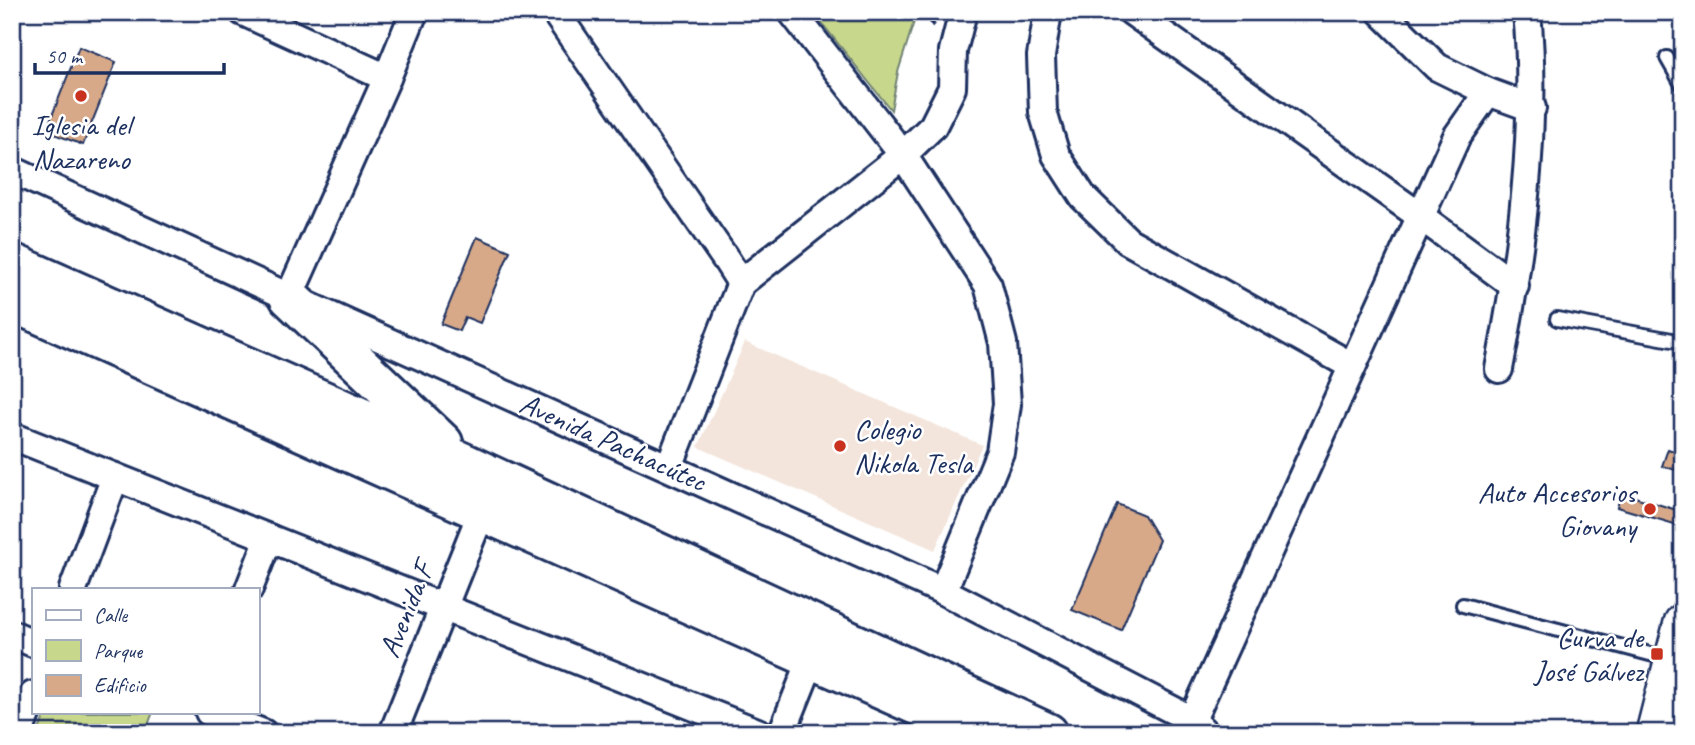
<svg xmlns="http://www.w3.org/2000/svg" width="1695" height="745" viewBox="0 0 1695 745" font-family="Caveat,sans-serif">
<rect width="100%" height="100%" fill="#fff"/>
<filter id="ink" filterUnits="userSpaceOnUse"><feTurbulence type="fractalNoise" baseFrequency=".0143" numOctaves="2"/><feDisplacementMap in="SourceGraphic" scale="14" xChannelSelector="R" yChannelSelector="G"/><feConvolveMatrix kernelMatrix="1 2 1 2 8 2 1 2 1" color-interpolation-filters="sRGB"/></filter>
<g filter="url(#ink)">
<path fill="#f3e5dc" d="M 745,342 L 982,445 L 935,550 L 698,447 Z"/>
<g fill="#c7d78b" stroke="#718374" stroke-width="2">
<path d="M 813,12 L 917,12 L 898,72 L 891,110 Z"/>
<path d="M 46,712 L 153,712 L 145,733 L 38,733 Z"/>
</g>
<g fill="#d7a989" stroke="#1b2f5e" stroke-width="2">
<path d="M 79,47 L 116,62 L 83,145 L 46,131 Z"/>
<path d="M 477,237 L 510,251 L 480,323 L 465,317 L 459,331 L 441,324 Z"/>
<path d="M 1668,449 L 1683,454 L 1683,472 L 1662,466 Z"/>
<path d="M 1622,493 L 1683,512 L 1681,526 L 1617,507 Z"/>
<path d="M 1117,504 L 1144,515 L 1159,540 L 1121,630 L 1072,610 Z"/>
</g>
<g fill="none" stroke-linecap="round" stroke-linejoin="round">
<g stroke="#1b2f5e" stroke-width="18">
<g id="service">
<path d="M 1667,58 L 1683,86"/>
<path d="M 1557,319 L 1683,342"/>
<path d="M 1463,605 L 1669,659"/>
</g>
</g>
<g stroke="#1b2f5e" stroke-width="32">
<g id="minor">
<path d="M 243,12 L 387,78"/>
<path d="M 555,12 L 727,261 L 741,283"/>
<path d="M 792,12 L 903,155 L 988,285 L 1003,343 L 1007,404 L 1000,452 L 943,591"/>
<path d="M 1048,12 L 1041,56 L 1043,112 L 1056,155 L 1083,197 L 1128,241 L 1352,366"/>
<path d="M 1132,12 L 1420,216 L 1515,286"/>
<path d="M 1381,12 L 1437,67 L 1488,92"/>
<path d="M 12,170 L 289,297 L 943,591 L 1192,720 L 1205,733"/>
<path d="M 289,297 L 387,78 L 414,12"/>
<path d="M 1499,369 C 1521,255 1538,128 1527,12"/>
<path d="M 12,436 L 760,733"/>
<path d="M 669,467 L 741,283 L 903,155 L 933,126 L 952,88 L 953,51 L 963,12"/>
<path d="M 73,589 L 115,477"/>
<path d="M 249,589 L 269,538"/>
<path d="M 12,634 L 33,643"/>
<path d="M 209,712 L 263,733"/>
<path d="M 1192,720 L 1457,136 L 1488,92 L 1532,108"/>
<path d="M 19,733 L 33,695"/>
<path d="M 393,733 L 482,511"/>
<path d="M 782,733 L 812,658"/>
</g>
</g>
<g stroke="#1b2f5e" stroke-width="42">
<path id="secondary" d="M 1655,733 L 1683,623"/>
</g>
<g stroke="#1b2f5e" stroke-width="44">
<g id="primary">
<path d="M 12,263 L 462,462 L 1048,733"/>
<path d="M 289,297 L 443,443"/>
<path d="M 12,302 L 979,733"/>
</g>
</g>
<path stroke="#1b2f5e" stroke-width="4.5" stroke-dasharray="7 5" stroke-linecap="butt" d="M 924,12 L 934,26"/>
<use href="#service" stroke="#fff" stroke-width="12"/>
<use href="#minor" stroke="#fff" stroke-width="26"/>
<use href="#secondary" stroke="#fff" stroke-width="37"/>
<use href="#primary" stroke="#fff" stroke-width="38"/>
</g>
</g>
<g fill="#c8321e" stroke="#fff" stroke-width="2.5">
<circle cx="81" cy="96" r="7"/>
<circle cx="840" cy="446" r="7"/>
<circle cx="1650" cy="509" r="7"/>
<rect x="1650" y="647" width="14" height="14" rx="3.5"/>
</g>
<g text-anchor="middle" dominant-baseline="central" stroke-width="5" stroke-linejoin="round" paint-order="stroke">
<g font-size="30" fill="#1b2f5e" stroke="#fff" text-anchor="end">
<text x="81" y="125" text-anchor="middle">Iglesia del<tspan x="81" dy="34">Nazareno</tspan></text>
<text x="854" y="429" text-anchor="start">Colegio<tspan x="854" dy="34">Nikola Tesla</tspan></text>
<text x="1636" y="492">Auto Accesorios<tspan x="1636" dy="34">Giovany</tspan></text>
<text x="1643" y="637">Curva de<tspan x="1643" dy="34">José Gálvez</tspan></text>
</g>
<g font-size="30" fill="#1b2f5e" stroke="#fff">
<text transform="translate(613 442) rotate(24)">Avenida Pachacútec</text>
<text transform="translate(406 610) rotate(-68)">Avenida F</text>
</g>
</g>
<rect width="1695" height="745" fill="none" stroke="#fff" stroke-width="42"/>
<rect x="21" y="21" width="1653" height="703" fill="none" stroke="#1b2f5e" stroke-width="2.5" filter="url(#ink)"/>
<rect x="32" y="588" width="228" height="126" fill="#ffffff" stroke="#a4acbf" stroke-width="2"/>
<rect x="46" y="610" width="35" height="10" fill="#ffffff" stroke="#a4acbf" stroke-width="2"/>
<text x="94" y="622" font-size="21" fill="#1b2f5e">Calle</text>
<rect x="46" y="640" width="35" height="21" fill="#c7d78b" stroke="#a4acbf" stroke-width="2"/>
<text x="94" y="658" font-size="21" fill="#1b2f5e">Parque</text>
<rect x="46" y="675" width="35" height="21" fill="#d7a989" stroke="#a4acbf" stroke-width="2"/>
<text x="94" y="692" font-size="21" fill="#1b2f5e">Edificio</text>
<path d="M35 63v10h189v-10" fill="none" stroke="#1b2f5e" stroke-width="3.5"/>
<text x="46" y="63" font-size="21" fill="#1b2f5e" stroke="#ffffff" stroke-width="5" paint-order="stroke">50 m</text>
</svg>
